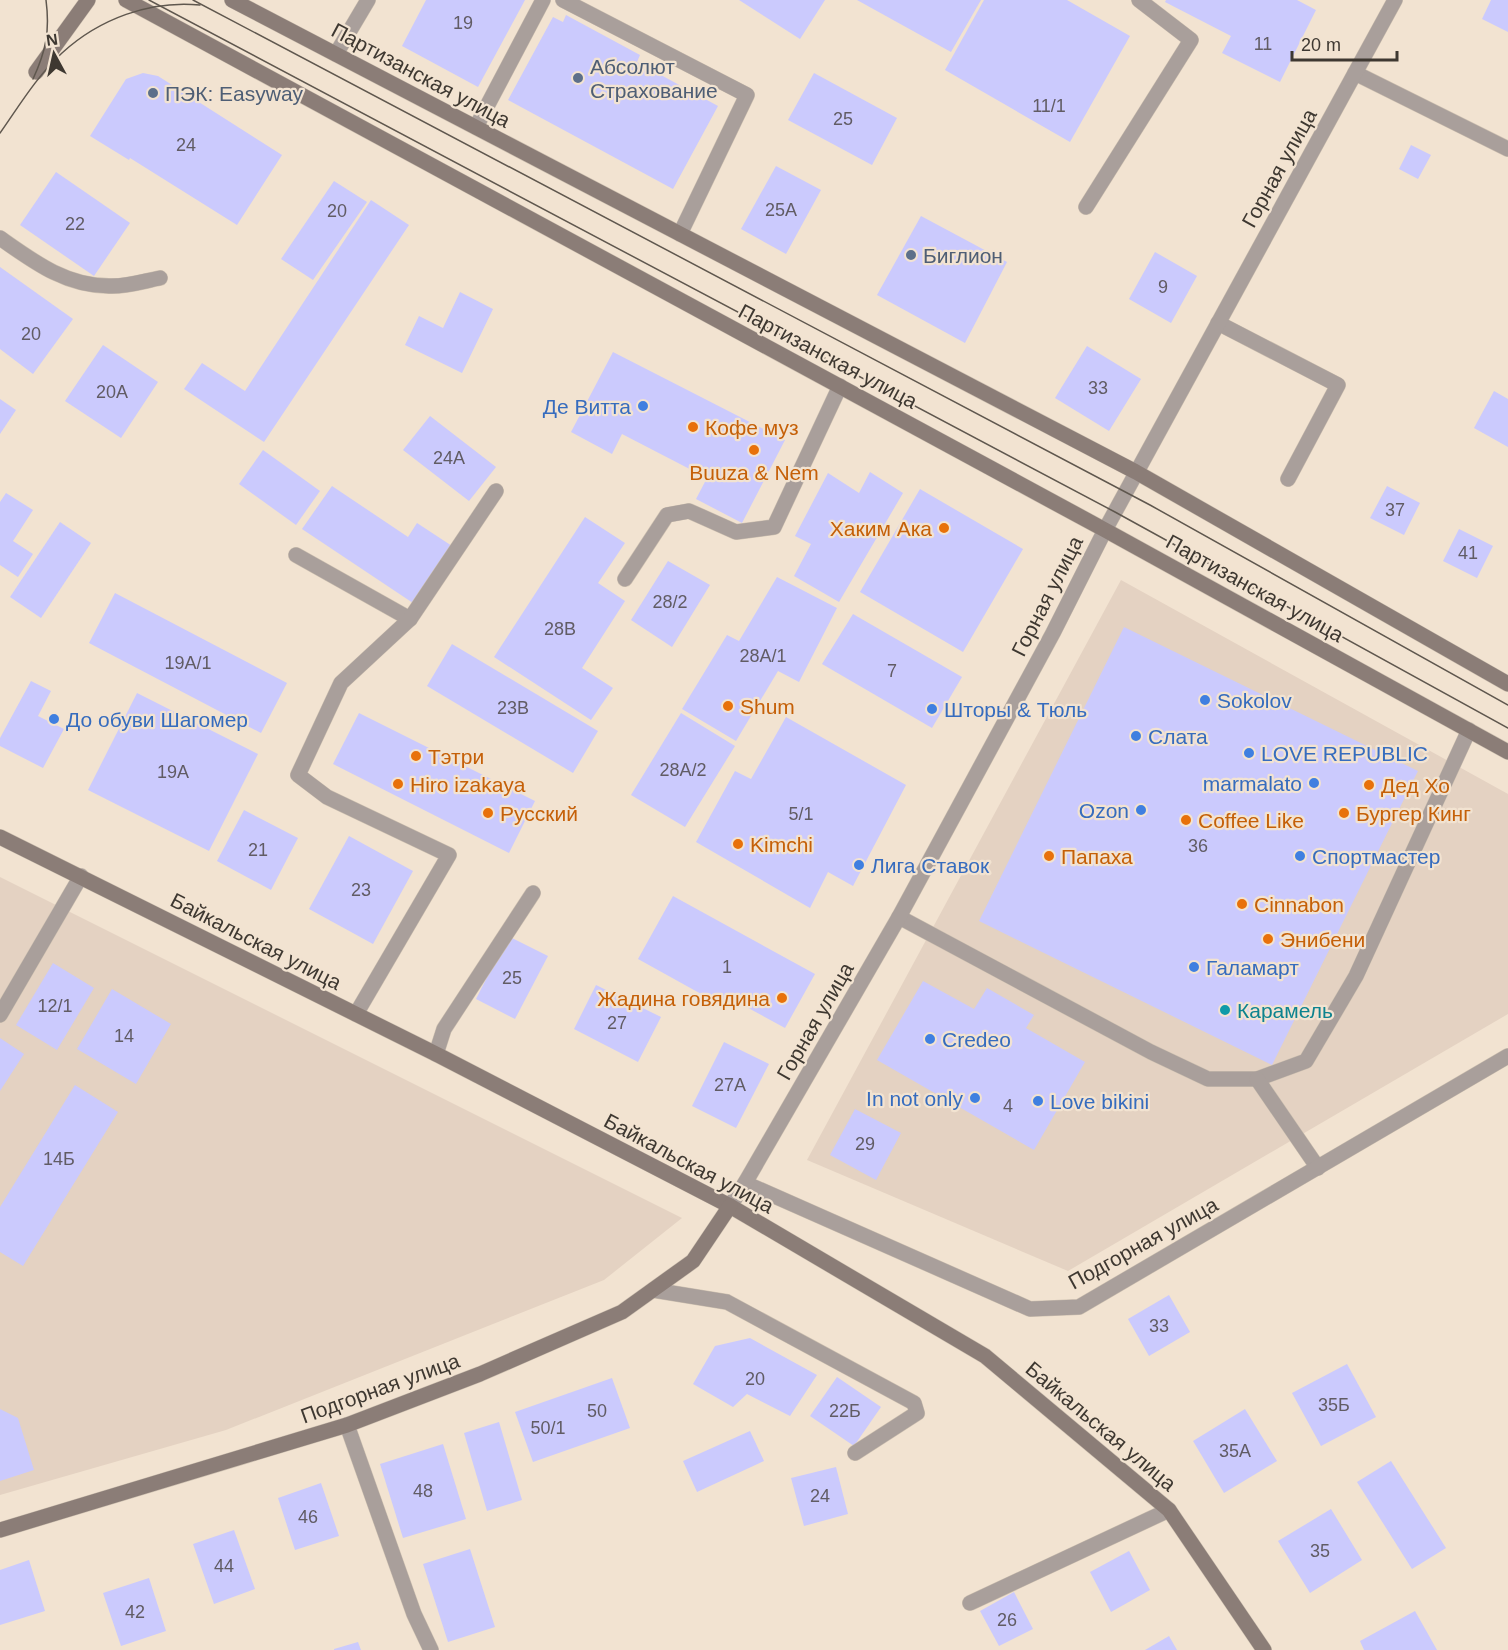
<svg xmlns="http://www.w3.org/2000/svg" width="1508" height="1650" viewBox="0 0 1508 1650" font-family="Helvetica,sans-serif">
<rect width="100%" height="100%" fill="#f2e3d1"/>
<g fill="#e4d2c2">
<path d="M 1121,580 L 1508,794 L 1508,1014 L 1068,1271 L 807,1160 Z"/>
<path d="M 0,877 L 682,1218 L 604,1280 L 226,1430 L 0,1495 Z"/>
</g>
<g fill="#cbcafd">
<path d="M 426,0 L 525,0 L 478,87 L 402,46 Z"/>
<path d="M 739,0 L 825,0 L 800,39 Z"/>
<path d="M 857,0 L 981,0 L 951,52 Z"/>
<path d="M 984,0 L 1067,0 L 1130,36 L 1070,142 L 945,70 Z"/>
<path d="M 1166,0 L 1297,0 L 1316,10 L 1280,82 L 1222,53 L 1231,36 L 1165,2 Z"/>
<path d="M 1491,0 L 1508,0 L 1508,32 L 1482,19 Z"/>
<path d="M 566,15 L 640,55 L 637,62 L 718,106 L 673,189 L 508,100 L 553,17 L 563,22 Z"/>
<path d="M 143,73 L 158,76 L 282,155 L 237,225 L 130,158 L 129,160 L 90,136 L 126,79 Z"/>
<path d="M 814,73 L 897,118 L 872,165 L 788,120 Z"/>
<path d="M 1411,145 L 1431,155 L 1418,179 L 1399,169 Z"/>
<path d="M 776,166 L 821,190 L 786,254 L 741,229 Z"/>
<path d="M 56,172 L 130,223 L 94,276 L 20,225 Z"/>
<path d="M 334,181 L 367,202 L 313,280 L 281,259 Z"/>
<path d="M 371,200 L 409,225 L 264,442 L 184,389 L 202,363 L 245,391 Z"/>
<path d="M 921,216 L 1007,262 L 965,343 L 877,295 Z"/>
<path d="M 1155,252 L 1197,276 L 1171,323 L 1129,299 Z"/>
<path d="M 0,267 L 73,319 L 33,374 L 0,349 Z"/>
<path d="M 460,292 L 493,309 L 462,373 L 405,345 L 419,316 L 443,328 Z"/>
<path d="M 103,345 L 158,382 L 121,438 L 65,401 Z"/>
<path d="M 1087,346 L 1141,379 L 1109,431 L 1055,398 Z"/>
<path d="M 613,352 L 785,440 L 742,523 L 696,499 L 707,478 L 622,434 L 612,454 L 571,432 Z"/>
<path d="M 1494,391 L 1508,399 L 1508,447 L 1474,428 Z"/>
<path d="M 0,399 L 16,410 L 0,434 Z"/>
<path d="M 430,416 L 496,467 L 469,501 L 403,450 Z"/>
<path d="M 263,450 L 320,491 L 296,525 L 239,484 Z"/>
<path d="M 870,472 L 903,493 L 839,602 L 794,576 L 811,544 L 795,536 L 828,473 L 859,493 Z"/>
<path d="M 332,486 L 408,537 L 417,523 L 452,546 L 413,603 L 302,529 Z"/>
<path d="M 1387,486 L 1420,503 L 1404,535 L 1370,518 Z"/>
<path d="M 920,489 L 1023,549 L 963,652 L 860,592 Z"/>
<path d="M 6,493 L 33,510 L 13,541 L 33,554 L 18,577 L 0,565 L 0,502 Z"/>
<path d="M 585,517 L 625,543 L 598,583 L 625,601 L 582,668 L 613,688 L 591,720 L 494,657 Z"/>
<path d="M 60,522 L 91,543 L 41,618 L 10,597 Z"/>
<path d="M 1459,529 L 1493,546 L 1477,578 L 1443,561 Z"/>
<path d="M 668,561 L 710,585 L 672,647 L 631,620 Z"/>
<path d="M 777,577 L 837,608 L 799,682 L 778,671 L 736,741 L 682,709 L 727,635 L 739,641 Z"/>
<path d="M 115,593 L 287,683 L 261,733 L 89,643 Z"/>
<path d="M 853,614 L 962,677 L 932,728 L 822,664 Z"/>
<path d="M 1124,627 L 1418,771 L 1272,1065 L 979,921 Z"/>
<path d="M 452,644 L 598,731 L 573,773 L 427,686 Z"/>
<path d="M 31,681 L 51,691 L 38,716 L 64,729 L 43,768 L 0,746 L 0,738 Z"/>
<path d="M 137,693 L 258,754 L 209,851 L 88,790 Z"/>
<path d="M 359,713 L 535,801 L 509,853 L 333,764 Z"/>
<path d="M 681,713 L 735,746 L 685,827 L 631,795 Z"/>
<path d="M 786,717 L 906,785 L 853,886 L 828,872 L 810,908 L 696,842 L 735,771 L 751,779 Z"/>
<path d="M 244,810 L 298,838 L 271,890 L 217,861 Z"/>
<path d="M 349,836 L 413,871 L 373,944 L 309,909 Z"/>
<path d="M 673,896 L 815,974 L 785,1028 L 726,996 L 721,1005 L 638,959 Z"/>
<path d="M 508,936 L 548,956 L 515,1019 L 476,999 Z"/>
<path d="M 53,963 L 94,988 L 57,1050 L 16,1025 Z"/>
<path d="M 923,981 L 974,1009 L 987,988 L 1034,1015 L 1026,1028 L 1085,1062 L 1034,1150 L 877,1060 Z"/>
<path d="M 596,985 L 661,1017 L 638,1062 L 574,1029 Z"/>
<path d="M 112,989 L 171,1024 L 136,1084 L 77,1049 Z"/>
<path d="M 0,1038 L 24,1054 L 0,1091 Z"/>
<path d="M 724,1042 L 769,1064 L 736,1128 L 692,1106 Z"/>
<path d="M 75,1085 L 118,1112 L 23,1266 L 0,1252 L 0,1207 Z"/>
<path d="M 855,1109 L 901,1133 L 876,1180 L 830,1155 Z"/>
<path d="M 1169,1295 L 1190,1332 L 1149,1356 L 1128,1319 Z"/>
<path d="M 750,1338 L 817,1375 L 790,1416 L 747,1394 L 733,1407 L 693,1384 L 715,1346 Z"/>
<path d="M 1347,1364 L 1376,1417 L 1321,1446 L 1292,1393 Z"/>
<path d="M 837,1377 L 881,1407 L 854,1446 L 810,1416 Z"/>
<path d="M 612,1378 L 630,1428 L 533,1462 L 515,1412 Z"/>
<path d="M 0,1409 L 18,1418 L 34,1470 L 0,1481 Z"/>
<path d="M 1245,1409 L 1277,1461 L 1224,1493 L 1193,1441 Z"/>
<path d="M 499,1422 L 522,1500 L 487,1511 L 464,1433 Z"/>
<path d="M 750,1431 L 764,1461 L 697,1492 L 683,1461 Z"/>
<path d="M 443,1444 L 466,1519 L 403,1538 L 380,1464 Z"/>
<path d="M 1391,1461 L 1446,1548 L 1412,1569 L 1357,1482 Z"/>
<path d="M 836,1467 L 848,1514 L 804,1526 L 791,1478 Z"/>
<path d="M 321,1483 L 339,1536 L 295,1550 L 278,1498 Z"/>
<path d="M 1331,1509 L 1362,1560 L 1310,1593 L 1278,1541 Z"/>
<path d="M 234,1530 L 255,1589 L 214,1604 L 193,1544 Z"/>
<path d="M 470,1549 L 495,1627 L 448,1642 L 423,1564 Z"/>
<path d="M 1129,1551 L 1150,1590 L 1111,1612 L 1090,1572 Z"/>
<path d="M 29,1560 L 45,1611 L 0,1625 L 0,1570 Z"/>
<path d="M 149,1578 L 166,1631 L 121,1646 L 103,1593 Z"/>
<path d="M 1014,1592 L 1033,1629 L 999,1646 L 980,1611 Z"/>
<path d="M 1415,1611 L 1437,1650 L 1364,1650 L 1360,1641 Z"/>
<path d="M 1169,1636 L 1177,1650 L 1145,1650 Z"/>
<path d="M 358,1642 L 361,1650 L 334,1650 L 334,1649 Z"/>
</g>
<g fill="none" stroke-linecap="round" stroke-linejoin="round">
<g stroke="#cec1b1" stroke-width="16">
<g id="lane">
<path d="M 563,0 L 747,95 L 680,234"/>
<path d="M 336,54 L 368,0"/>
<path d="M 1355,73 L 1508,149"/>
<path d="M 476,127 L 543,0"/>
<path d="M 1086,207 L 1191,40 L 1139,0"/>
<path d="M 0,238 C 34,262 66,286 109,286 C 126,287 144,281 160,278"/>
<path d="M 1218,323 L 1338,385 L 1288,479"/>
<path d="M 296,555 L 410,619"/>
<path d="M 625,579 L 667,515 L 689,511 L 736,532 L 774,527 L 840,386"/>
<path d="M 899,917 L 1151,1052 L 1208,1079 L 1257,1079 L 1306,1061 L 1356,976 L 1469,730"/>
<path d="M 356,1014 L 449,855 L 327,797 L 298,775 L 341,683 L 410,619 L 496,491"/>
<path d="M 0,1015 L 81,876"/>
<path d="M 436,1054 L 444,1029 L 533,893"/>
<path d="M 1257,1079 L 1318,1168"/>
<path d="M 653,1290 L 727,1302 L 914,1403 L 917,1413 L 855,1453"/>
<path d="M 347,1425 L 414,1614 L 431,1650"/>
<path d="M 970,1603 L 1169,1510"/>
</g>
</g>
<g stroke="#cec1b1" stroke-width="16">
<g id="street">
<path d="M 745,1183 L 1030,1309 L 1079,1307 L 1508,1056"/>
<path d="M 730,1206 L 745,1183 L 899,917 L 1053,633 L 1105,530 L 1395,0"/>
</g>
</g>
<g stroke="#cec1b1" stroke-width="16">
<g id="secondary">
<path d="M 126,0 L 1105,530 L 1508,752"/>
<path d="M 232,0 L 1136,472 L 1508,684"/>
<path d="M 36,72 L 88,0"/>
<path d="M 0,837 L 436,1054 L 730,1206 L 985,1356 L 1169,1510 L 1264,1650"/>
<path d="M 0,1530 L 347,1425 L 480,1374 L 622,1312 L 693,1261 L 730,1206"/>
</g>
</g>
<use href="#lane" stroke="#a99f9b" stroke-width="15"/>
<use href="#street" stroke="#a99f9b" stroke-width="15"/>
<use href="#secondary" stroke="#8b7d77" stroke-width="15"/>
<g stroke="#5f574e" stroke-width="1.5">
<path d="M 149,0 L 1115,512 L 1508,728"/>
<path d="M 193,0 L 1150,505 L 1508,705"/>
<path d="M 33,79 C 46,51 50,31 46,0"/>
<path d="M 0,133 C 19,106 37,76 62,53 C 99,19 150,0 200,5"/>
</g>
</g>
<g fill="#5c6f8a" stroke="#f2e3d1" stroke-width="2">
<circle cx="578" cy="78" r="6"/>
<circle cx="153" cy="93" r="6"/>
<circle cx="911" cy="255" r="6"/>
</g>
<g fill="#3f7fe0" stroke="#f2e3d1" stroke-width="2">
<circle cx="643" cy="406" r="6"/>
<circle cx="1205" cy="700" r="6"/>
<circle cx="932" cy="709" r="6"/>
<circle cx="54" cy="719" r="6"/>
<circle cx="1136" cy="736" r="6"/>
<circle cx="1249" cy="753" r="6"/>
<circle cx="1314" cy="783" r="6"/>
<circle cx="1141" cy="810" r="6"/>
<circle cx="1300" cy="856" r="6"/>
<circle cx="859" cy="865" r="6"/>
<circle cx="1194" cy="967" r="6"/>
<circle cx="930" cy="1039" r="6"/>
<circle cx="975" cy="1098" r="6"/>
<circle cx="1038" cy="1101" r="6"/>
</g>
<g fill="#e8710a" stroke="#f2e3d1" stroke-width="2">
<circle cx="693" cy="427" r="6"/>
<circle cx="754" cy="450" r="6"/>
<circle cx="944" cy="528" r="6"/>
<circle cx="728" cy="706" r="6"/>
<circle cx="416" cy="756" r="6"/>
<circle cx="398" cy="784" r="6"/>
<circle cx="1369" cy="785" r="6"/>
<circle cx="488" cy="813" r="6"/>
<circle cx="1344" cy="813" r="6"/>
<circle cx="1186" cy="820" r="6"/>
<circle cx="738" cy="844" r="6"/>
<circle cx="1049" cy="856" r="6"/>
<circle cx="1242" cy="904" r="6"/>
<circle cx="1268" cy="939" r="6"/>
<circle cx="782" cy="998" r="6"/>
</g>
<circle fill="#0f9aa8" stroke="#f2e3d1" stroke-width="2" cx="1225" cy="1010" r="6"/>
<g text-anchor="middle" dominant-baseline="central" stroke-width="4.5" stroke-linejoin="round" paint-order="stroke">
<g font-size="18" fill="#615c64">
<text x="463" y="23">19</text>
<text x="1263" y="44">11</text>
<text x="1049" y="106">11/1</text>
<text x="843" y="119">25</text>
<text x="186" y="145">24</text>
<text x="781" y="210">25А</text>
<text x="337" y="211">20</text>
<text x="75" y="224">22</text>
<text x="1163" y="287">9</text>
<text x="31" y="334">20</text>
<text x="1098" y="388">33</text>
<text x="112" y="392">20А</text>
<text x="449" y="458">24А</text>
<text x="1395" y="510">37</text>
<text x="1468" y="553">41</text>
<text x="670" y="602">28/2</text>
<text x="560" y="629">28В</text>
<text x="763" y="656">28А/1</text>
<text x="188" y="663">19А/1</text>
<text x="892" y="671">7</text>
<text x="513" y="708">23В</text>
<text x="683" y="770">28А/2</text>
<text x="173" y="772">19А</text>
<text x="801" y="814">5/1</text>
<text x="1198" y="846">36</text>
<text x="258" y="850">21</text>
<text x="361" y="890">23</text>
<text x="727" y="967">1</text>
<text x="512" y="978">25</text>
<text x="55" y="1006">12/1</text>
<text x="617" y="1023">27</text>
<text x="124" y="1036">14</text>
<text x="730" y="1085">27А</text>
<text x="1008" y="1106">4</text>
<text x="865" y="1144">29</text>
<text x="59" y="1159">14Б</text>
<text x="1159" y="1326">33</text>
<text x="755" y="1379">20</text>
<text x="1334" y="1405">35Б</text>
<text x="597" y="1411">50</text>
<text x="845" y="1411">22Б</text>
<text x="548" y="1428">50/1</text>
<text x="1235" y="1451">35А</text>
<text x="423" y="1491">48</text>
<text x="820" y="1496">24</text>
<text x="308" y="1517">46</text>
<text x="1320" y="1551">35</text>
<text x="224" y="1566">44</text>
<text x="135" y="1612">42</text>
<text x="1007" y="1620">26</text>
</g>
<g font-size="21" fill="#4e5e75" stroke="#f2e3d1" text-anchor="start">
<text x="590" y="66">Абсолют<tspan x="590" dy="24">Страхование</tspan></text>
<text x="165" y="93">ПЭК: Easyway</text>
<text x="923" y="255">Биглион</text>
</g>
<g font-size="21" fill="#3e3831" stroke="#f2e3d1">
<text transform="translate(421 75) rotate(28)">Партизанская улица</text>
<text transform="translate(1279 168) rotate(-61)">Горная улица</text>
<text transform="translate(828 356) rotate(28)">Партизанская улица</text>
<text transform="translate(1255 588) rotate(29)">Партизанская улица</text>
<text transform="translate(1047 596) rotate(-63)">Горная улица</text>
<text transform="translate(256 941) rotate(27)">Байкальская улица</text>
<text transform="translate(815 1021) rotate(-60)">Горная улица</text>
<text transform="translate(689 1163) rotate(28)">Байкальская улица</text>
<text transform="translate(1143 1243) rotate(-29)">Подгорная улица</text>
<text transform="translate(380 1388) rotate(-20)">Подгорная улица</text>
<text transform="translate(1101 1426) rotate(40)">Байкальская улица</text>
</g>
<g font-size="21" fill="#366cbe" stroke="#f2e3d1" text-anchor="start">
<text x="631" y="406" text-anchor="end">Де Витта</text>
<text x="1217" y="700">Sokolov</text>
<text x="944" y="709">Шторы &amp; Тюль</text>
<text x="66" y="719">До обуви Шагомер</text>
<text x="1148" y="736">Слата</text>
<text x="1261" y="753">LOVE REPUBLIC</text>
<text x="1302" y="783" text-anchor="end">marmalato</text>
<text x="1129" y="810" text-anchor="end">Ozon</text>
<text x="1312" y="856">Спортмастер</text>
<text x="871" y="865">Лига Ставок</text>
<text x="1206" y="967">Галамарт</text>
<text x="942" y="1039">Credeo</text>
<text x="963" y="1098" text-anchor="end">In not only</text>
<text x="1050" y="1101">Love bikini</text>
</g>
<g font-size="21" fill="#c56008" stroke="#f2e3d1" text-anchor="start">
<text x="705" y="427">Кофе муз</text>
<text x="754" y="472" text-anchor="middle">Buuza &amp; Nem</text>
<text x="932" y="528" text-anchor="end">Хаким Ака</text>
<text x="740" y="706">Shum</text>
<text x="428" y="756">Тэтри</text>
<text x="410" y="784">Hiro izakaya</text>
<text x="1381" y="785">Дед Хо</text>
<text x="500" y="813">Русский</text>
<text x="1356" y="813">Бургер Кинг</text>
<text x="1198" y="820">Coffee Like</text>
<text x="750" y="844">Kimchi</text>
<text x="1061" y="856">Папаха</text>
<text x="1254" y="904">Cinnabon</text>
<text x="1280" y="939">Энибени</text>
<text x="770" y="998" text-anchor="end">Жадина говядина</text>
</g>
<g font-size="21" fill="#0d838f" stroke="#f2e3d1" text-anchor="start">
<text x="1237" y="1010">Карамель</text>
</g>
</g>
<g transform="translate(54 54) rotate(352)" stroke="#f2e3d1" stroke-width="4.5" paint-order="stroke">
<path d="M0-4.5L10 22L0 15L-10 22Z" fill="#3e3831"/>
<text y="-9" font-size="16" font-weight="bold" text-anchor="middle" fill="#3e3831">N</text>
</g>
<path d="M1292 51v9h105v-9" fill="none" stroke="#3e3831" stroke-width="3"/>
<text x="1301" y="51" font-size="18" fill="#3e3831" stroke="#f2e3d1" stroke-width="4.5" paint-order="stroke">20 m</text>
</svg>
